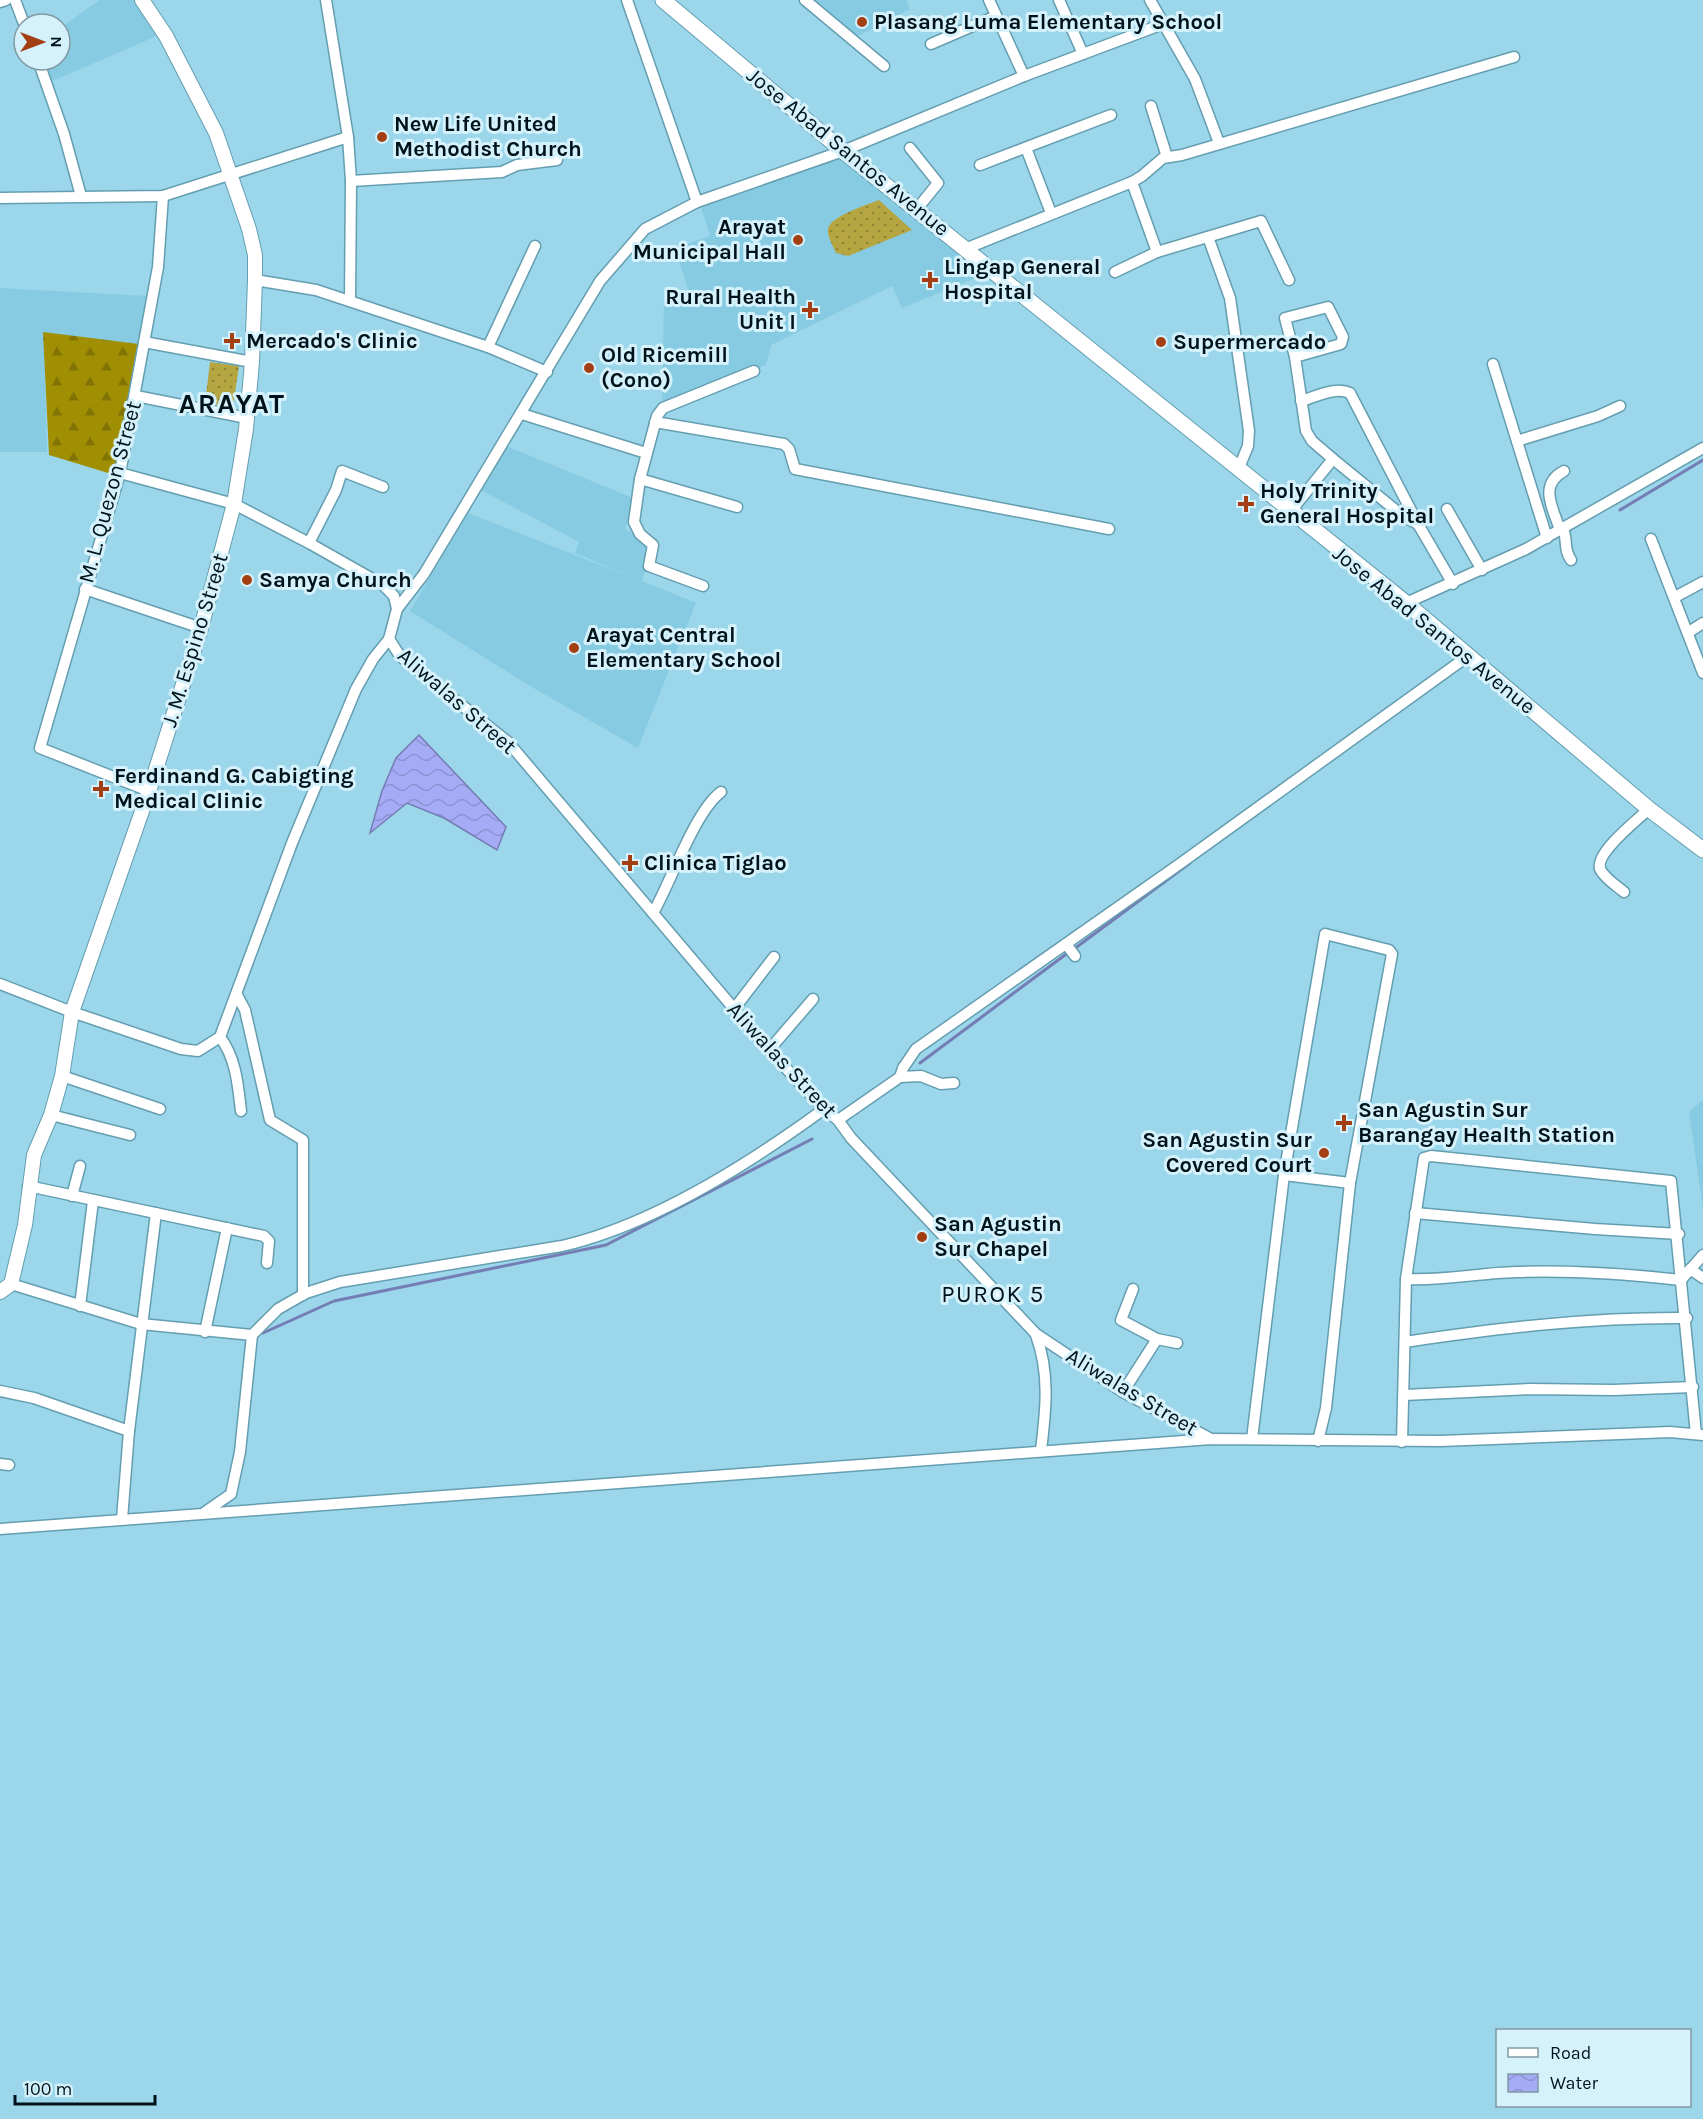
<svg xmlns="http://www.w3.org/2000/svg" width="1703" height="2119" viewBox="0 0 1703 2119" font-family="Karla,sans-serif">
<defs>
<pattern id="forest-firs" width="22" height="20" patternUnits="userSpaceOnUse" patternTransform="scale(1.5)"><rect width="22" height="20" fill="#a18f03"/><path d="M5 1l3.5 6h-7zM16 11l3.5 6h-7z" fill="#817404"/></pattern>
<pattern id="park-dots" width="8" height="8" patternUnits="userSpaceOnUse" patternTransform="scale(1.5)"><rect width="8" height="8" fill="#b5a642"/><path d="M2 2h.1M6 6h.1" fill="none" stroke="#918636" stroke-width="1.8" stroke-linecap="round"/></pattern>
<pattern id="water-waves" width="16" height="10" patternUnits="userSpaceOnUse" patternTransform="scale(1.5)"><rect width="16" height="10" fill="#a6abf6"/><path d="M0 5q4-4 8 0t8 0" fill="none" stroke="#8d92d2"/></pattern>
</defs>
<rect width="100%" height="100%" fill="#9bd6ea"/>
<g fill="#86cbe1">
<path d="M 100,0 L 136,0 L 159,35 L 48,83 L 40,60 L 60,60 L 60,28 Z"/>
<path d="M 814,0 L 906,0 L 910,9 L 854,38 Z"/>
<path d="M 837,155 L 983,275 L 902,308 L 892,286 L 771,345 L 766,365 L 662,405 L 664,301 L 692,301 L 675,248 L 710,236 L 701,207 Z"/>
<path d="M 0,288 L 146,296 L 139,344 L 44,333 L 47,452 L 0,452 Z"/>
<path d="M 506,446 L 635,499 L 625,529 L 653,545 L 642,581 L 696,603 L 638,748 L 530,686 L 410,611 L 468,513 L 634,578 L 575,553 L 579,542 L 481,490 Z"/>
<path d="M 1703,1100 L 1703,1209 L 1689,1112 Z"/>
</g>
<path fill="url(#forest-firs)" d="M 43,332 L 139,344 L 118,476 L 49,455 Z"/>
<g fill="url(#park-dots)">
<path d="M 879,200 L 912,230 L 848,256 L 836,253 C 833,246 827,236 828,229 C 830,216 867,205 879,200 Z"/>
<path d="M 210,362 L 239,366 L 233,407 L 205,403 Z"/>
</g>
<path fill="url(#water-waves)" stroke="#747db4" stroke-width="1.5" d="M 419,735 L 506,827 L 497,850 L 444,818 L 407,803 L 370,833 L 382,791 L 396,758 Z"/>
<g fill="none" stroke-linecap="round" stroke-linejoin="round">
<g stroke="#747db4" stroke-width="3">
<path d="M 1620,510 L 1703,460"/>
<path d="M 1074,949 L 1190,863"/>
<path d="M 920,1063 L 1069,952"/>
<path d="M 263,1333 L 334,1301 L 606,1245 L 812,1139"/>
</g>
<g stroke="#649eb0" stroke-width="13">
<g id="minor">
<path d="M 15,0 L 24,24"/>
<path d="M 326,0 L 348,137 L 351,181 L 350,301"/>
<path d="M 627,0 L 697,202"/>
<path d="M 805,0 L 884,66"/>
<path d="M 989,0 L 1024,76"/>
<path d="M 1059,0 L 1083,54"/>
<path d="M 1150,0 L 1195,79 L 1219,143"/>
<path d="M 0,2 L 6,0"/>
<path d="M 931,44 L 996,16"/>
<path d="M 38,60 L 64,134 L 81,196"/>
<path d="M 1151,106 L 1167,157"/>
<path d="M 910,148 L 938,183 L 917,209"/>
<path d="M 1026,148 L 1051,213"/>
<path d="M 980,165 L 1111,115"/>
<path d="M 351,181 L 502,172 L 517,165 L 557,160"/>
<path d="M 1132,182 L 1157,252 L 1261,221 L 1289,280"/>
<path d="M 0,198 L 163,196 L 348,137"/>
<path d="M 1208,237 L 1230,298 L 1249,431 L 1248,446 L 1238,470"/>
<path d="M 965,249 L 1132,182 L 1142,176 L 1163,158 L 1182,155 L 1514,57"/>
<path d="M 1115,272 L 1157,252"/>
<path d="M 255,280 L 316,290 L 488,347 L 547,372"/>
<path d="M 144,342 L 252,362"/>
<path d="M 488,347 L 535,246"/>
<path d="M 1493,364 L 1547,538"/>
<path d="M 136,396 L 247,418"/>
<path d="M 1301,401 C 1315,397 1336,386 1350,393 L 1418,524"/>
<path d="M 522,414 L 646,453"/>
<path d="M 655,422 L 784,444 L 789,449 L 795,469 L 1109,529"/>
<path d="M 1517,441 L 1598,416 L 1620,406"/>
<path d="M 1333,459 L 1404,517 L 1418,524 L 1453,584"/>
<path d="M 120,473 L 234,504 L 309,543 L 383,585 L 394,596 L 397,609"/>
<path d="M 640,479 L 657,416 L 663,408 L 754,371"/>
<path d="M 1447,509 L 1482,570"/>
<path d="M 1290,512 L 1333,459 L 1312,441 L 1306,431 L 1295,357 L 1341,344 L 1343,337 L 1328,307 L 1285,318 L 1295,357"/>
<path d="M 1563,529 C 1568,540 1563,549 1571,560"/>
<path d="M 1560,530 C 1553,508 1538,485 1564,471"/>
<path d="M 1651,539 L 1703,673"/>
<path d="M 309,543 L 336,490 L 342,471 L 383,487"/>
<path d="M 703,586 L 649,566 L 653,545 L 640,534 L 634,522 L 640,479 L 737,507"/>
<path d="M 85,589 L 201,628"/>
<path d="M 1675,597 L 1703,582"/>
<path d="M 1406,603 L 1526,549 L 1703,448"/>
<path d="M 1689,632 L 1703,623"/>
<path d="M 389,639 L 400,656 L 508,742 L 769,1050 L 824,1109 L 838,1120 L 851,1138 L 1036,1334 L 1123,1392 L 1211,1439"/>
<path d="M 149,791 L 40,748 L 120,473 L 158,267 L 163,196"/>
<path d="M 1624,892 C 1617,886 1604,878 1600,869 C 1595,853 1637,820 1649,809"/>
<path d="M 653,913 C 671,882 695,811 721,792"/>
<path d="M 1066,944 L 1075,956"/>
<path d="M 0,984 L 72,1012 L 181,1049 L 198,1051 L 220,1037 L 292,843 L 356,689 L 373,659 L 389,639 L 397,609 L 424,574 L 600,281 L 645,229 L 697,202 L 843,151 L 1024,76 L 1163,24"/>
<path d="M 237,995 L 245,1010 L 270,1120 L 303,1140 L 303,1295"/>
<path d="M 734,1009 L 774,957"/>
<path d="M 220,1037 C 236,1058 238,1085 241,1111"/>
<path d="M 769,1050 L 813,999"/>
<path d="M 62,1076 L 160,1109"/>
<path d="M 900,1077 L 921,1076 L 941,1084 L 954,1083"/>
<path d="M 51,1115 L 130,1135"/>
<path d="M 838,1120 L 900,1077 L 903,1068 L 916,1049 L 1181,863 L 1468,656"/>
<path d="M 1284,1175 L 1350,1183"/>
<path d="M 28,1186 L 264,1236 L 269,1241 L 267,1263"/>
<path d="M 72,1196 L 80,1166"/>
<path d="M 1415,1213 L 1595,1229 L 1679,1234"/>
<path d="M 1690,1269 L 1703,1278"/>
<path d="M 1406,1279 C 1443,1281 1479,1273 1516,1272 C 1570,1270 1627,1274 1681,1280 L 1703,1255"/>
<path d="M 11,1284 L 141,1324 L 252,1335"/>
<path d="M 80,1306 L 93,1201"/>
<path d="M 205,1332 L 227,1228"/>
<path d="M 1036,1335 C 1050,1373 1046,1410 1041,1450"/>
<path d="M 1157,1339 L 1177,1343"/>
<path d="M 1405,1342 C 1499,1328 1592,1317 1687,1318"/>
<path d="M 0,1391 L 34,1398 L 129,1431"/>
<path d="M 1123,1392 L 1157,1339 L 1121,1320 L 1133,1289"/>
<path d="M 1404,1395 L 1529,1389 L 1614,1390 L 1693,1387"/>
<path d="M 1252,1439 L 1284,1175 L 1325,934 L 1389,950 L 1392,954 L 1350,1183 L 1326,1408 L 1318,1441"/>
<path d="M 1402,1442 L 1406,1279 L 1424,1158 L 1431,1156 L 1671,1181 L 1696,1434"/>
<path d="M 0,1464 L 9,1465"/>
<path d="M 205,1512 L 231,1494 L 240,1452 L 252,1335 L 278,1309 L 306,1293 L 340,1282 L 562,1246 C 653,1225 749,1164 824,1109"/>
<path d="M 122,1519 L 129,1431 L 156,1213"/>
<path d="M 0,1529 L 1211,1439 L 1440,1441 L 1670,1432 L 1703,1435"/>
</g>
</g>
<g stroke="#649eb0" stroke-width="16">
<path id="major" d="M 0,1292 L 11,1284 L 25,1225 L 34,1155 L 51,1115 L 62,1076 L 72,1012 L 149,791 L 201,628 L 234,504 L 246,429 L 252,362 L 255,280 L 255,255 L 249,229 L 216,133 L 166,36 L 142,0"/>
</g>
<g stroke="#649eb0" stroke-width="17">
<path id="highway" d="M 663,0 L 843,151 L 1406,603 L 1649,809 L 1703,850"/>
</g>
<use href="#minor" stroke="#fff" stroke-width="10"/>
<use href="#major" stroke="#fff" stroke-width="14"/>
<use href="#highway" stroke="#fff" stroke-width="15"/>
</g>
<g fill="#a43f13" stroke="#d5f2fc" stroke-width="2">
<circle cx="862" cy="22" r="6"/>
<circle cx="382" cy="137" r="6"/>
<circle cx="798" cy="240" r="6"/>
<path d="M927 271h6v6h6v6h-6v6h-6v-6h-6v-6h6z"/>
<path d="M807 301h6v6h6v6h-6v6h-6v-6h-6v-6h6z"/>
<path d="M229 332h6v6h6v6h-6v6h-6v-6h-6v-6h6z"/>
<circle cx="1161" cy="342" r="6"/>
<circle cx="589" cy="368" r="6"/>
<path d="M1243 495h6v6h6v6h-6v6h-6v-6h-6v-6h6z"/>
<circle cx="247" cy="580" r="6"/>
<circle cx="574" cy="648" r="6"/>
<path d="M98 780h6v6h6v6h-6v6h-6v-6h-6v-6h6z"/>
<path d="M627 854h6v6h6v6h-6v6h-6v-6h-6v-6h6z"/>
<path d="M1341 1114h6v6h6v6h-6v6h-6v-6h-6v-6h6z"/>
<circle cx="1324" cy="1153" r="6"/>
<circle cx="922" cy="1237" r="6"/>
</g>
<g text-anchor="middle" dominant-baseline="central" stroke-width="6" stroke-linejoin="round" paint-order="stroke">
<g font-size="22" font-weight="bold" fill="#00131a" stroke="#d5f2fc" text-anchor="start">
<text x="874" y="22">Plasang Luma Elementary School</text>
<text x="394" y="124">New Life United<tspan x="394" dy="25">Methodist Church</tspan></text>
<text x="786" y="227" text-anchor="end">Arayat<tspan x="786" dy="25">Municipal Hall</tspan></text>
<text x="944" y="267">Lingap General<tspan x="944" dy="25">Hospital</tspan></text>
<text x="796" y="297" text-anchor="end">Rural Health<tspan x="796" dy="25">Unit I</tspan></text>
<text x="246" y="341">Mercado's Clinic</text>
<text x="1173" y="342">Supermercado</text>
<text x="601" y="355">Old Ricemill<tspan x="601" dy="25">(Cono)</tspan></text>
<text x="1260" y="491">Holy Trinity<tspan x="1260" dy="25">General Hospital</tspan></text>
<text x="259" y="580">Samya Church</text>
<text x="586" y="635">Arayat Central<tspan x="586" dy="25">Elementary School</tspan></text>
<text x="114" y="776">Ferdinand G. Cabigting<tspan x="114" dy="25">Medical Clinic</tspan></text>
<text x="644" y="863">Clinica Tiglao</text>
<text x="1358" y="1110">San Agustin Sur<tspan x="1358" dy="25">Barangay Health Station</tspan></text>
<text x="1312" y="1140" text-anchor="end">San Agustin Sur<tspan x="1312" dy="25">Covered Court</tspan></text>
<text x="934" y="1224">San Agustin<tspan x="934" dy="25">Sur Chapel</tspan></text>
</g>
<g font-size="22" fill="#00131a" stroke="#d5f2fc">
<text transform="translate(848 152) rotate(39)">Jose Abad Santos Avenue</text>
<text transform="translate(110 492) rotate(-75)">M. L. Quezon Street</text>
<text transform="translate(1434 630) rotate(39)">Jose Abad Santos Avenue</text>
<text transform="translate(195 640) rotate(-73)">J. M. Espino Street</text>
<text transform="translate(457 701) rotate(41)">Aliwalas Street</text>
<text transform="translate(782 1060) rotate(47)">Aliwalas Street</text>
<text transform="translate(1132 1392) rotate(31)">Aliwalas Street</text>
</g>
<g font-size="24" letter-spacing="1.5" fill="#00131a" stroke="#d5f2fc">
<text x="993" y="1294">PUROK 5</text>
</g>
<g font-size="28" font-weight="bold" letter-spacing="1.5" fill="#00131a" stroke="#d5f2fc">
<text x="232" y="403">ARAYAT</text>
</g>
</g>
<rect x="1496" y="2029" width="195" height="78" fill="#d5f2fc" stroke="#8099a2" stroke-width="1.5"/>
<rect x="1508" y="2048" width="30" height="9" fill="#ffffff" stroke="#8099a2" stroke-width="1.5"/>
<text x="1550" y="2059" font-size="18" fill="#00131a">Road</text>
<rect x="1508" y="2074" width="30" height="18" fill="url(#water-waves)" stroke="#8099a2" stroke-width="1.5"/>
<text x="1550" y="2089" font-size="18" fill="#00131a">Water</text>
<g transform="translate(42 42) rotate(90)"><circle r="28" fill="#d5f2fc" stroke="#8099a2" stroke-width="1.5"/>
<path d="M0-4.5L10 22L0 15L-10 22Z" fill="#a43f13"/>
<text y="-9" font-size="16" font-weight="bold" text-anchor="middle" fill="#00131a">N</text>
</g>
<path d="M15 2095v9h140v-9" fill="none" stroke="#00131a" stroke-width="3"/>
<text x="24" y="2095" font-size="18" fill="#00131a" stroke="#d5f2fc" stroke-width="4.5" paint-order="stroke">100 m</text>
</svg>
